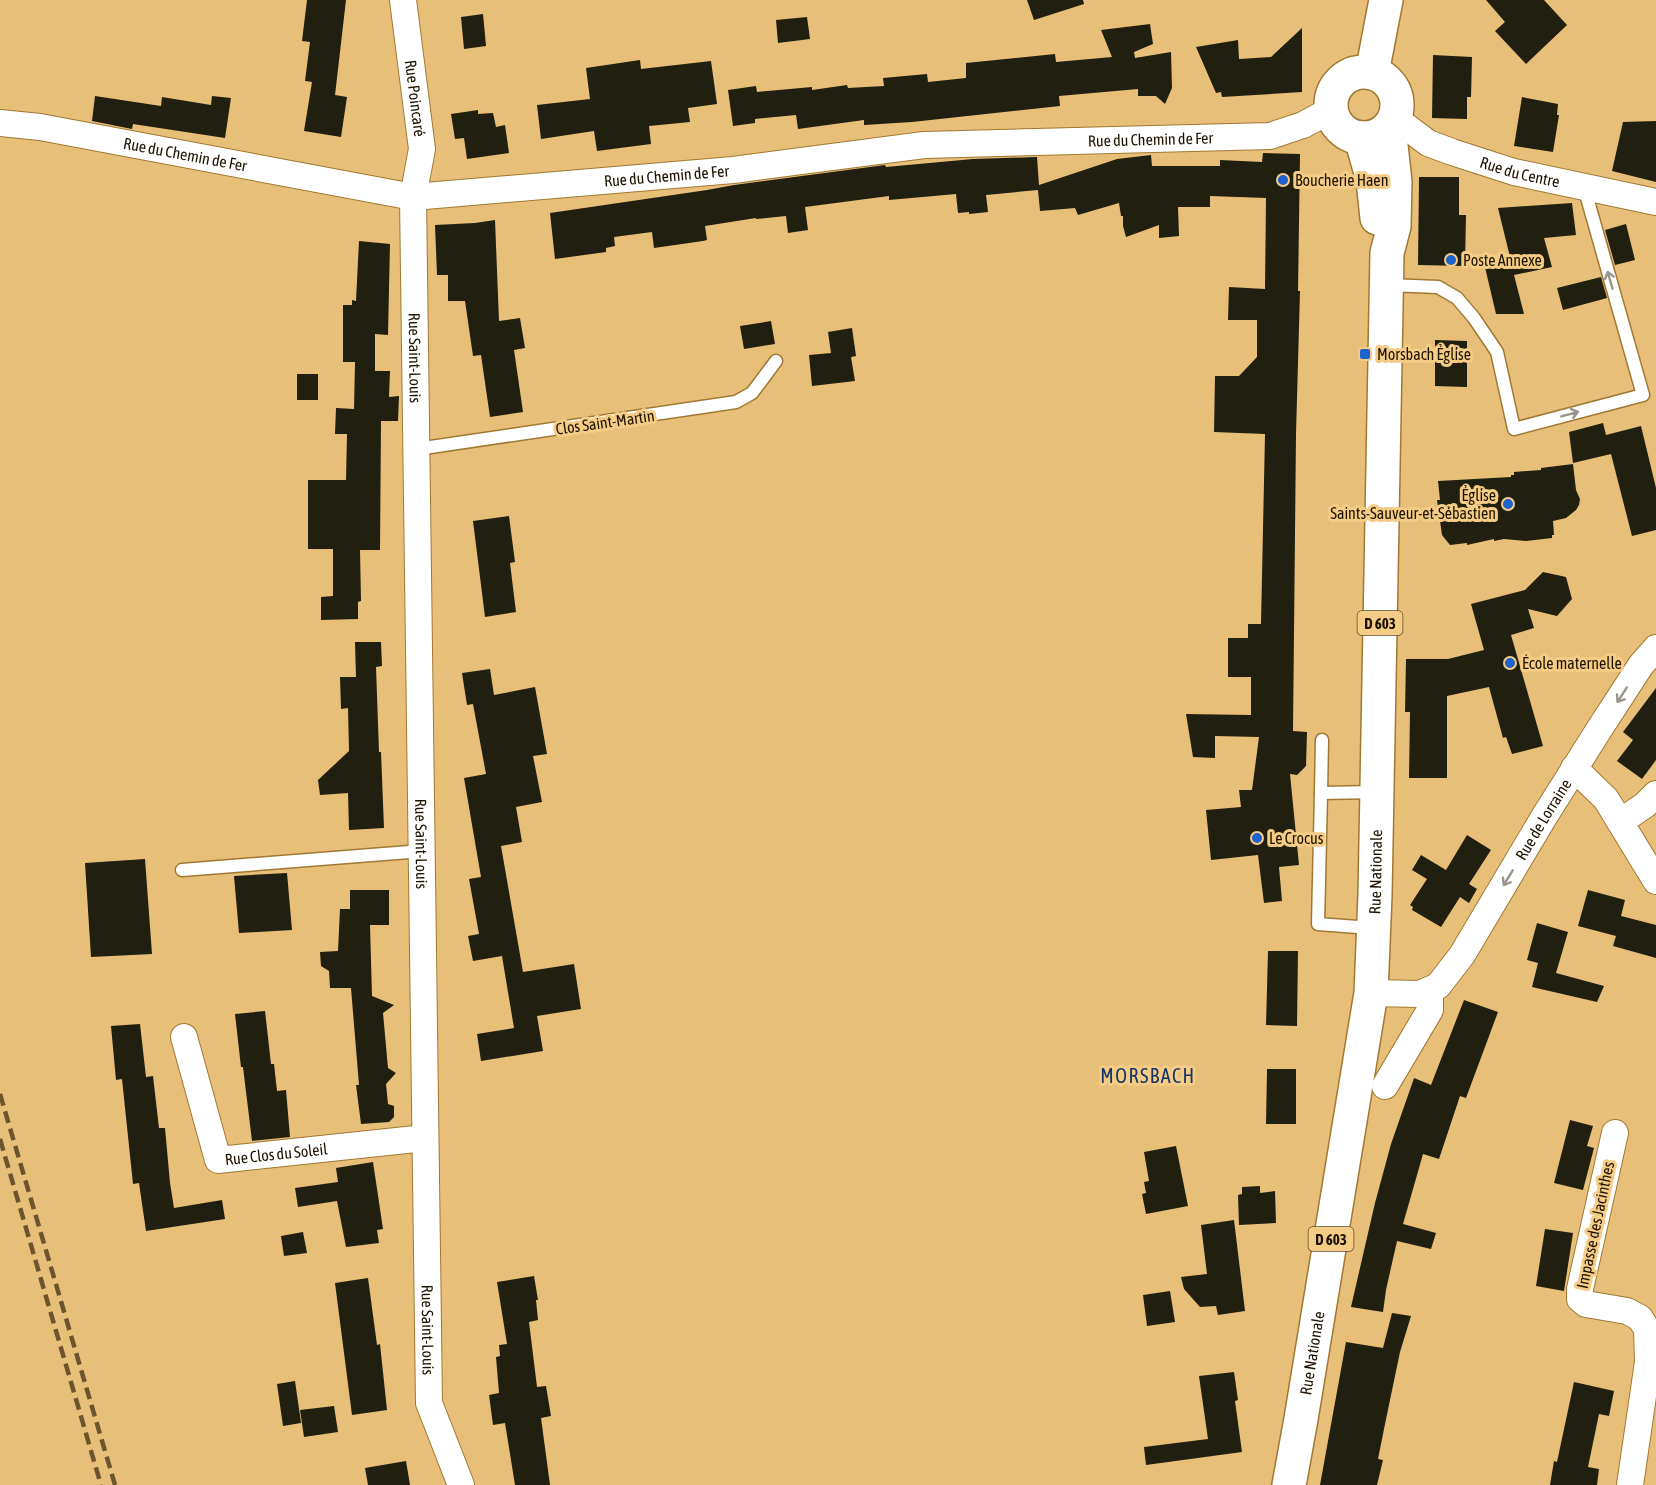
<svg xmlns="http://www.w3.org/2000/svg" width="1656" height="1485" viewBox="0 0 1656 1485" font-family="'Asap Condensed',sans-serif">
<rect width="100%" height="100%" fill="#e8bf79"/>
<g fill="#211f0f">
<path d="M 307,0 L 346,0 L 335,95 L 347,97 L 341,137 L 304,131 L 312,82 L 305,81 L 310,42 L 302,41 Z"/>
<path d="M 1027,0 L 1083,0 L 1084,4 L 1034,20 Z"/>
<path d="M 1486,0 L 1544,0 L 1567,25 L 1526,64 L 1495,31 L 1505,22 Z"/>
<path d="M 483,14 L 486,46 L 464,49 L 461,17 Z"/>
<path d="M 807,17 L 810,39 L 778,43 L 776,20 Z"/>
<path d="M 1150,24 L 1153,44 L 1134,52 L 1135,58 L 1171,52 L 1172,88 L 1165,104 L 1156,96 L 1138,96 L 1138,89 L 1059,96 L 1060,106 L 912,122 L 864,125 L 864,120 L 798,129 L 796,115 L 755,119 L 755,123 L 733,126 L 728,90 L 756,86 L 757,92 L 812,87 L 812,90 L 847,85 L 848,88 L 884,86 L 883,78 L 927,74 L 928,82 L 966,78 L 966,63 L 1055,54 L 1056,62 L 1112,57 L 1101,30 Z"/>
<path d="M 1302,28 L 1302,92 L 1222,97 L 1221,92 L 1216,93 L 1196,47 L 1238,40 L 1239,59 L 1271,57 Z"/>
<path d="M 1433,55 L 1472,57 L 1471,97 L 1467,97 L 1467,119 L 1432,118 Z"/>
<path d="M 640,60 L 641,69 L 711,61 L 717,104 L 688,108 L 690,122 L 649,126 L 651,144 L 597,151 L 594,131 L 541,139 L 537,105 L 590,99 L 586,68 Z"/>
<path d="M 95,96 L 161,106 L 162,97 L 211,105 L 212,96 L 231,98 L 225,138 L 133,124 L 132,129 L 92,121 Z"/>
<path d="M 1522,97 L 1558,104 L 1557,115 L 1559,115 L 1553,152 L 1514,146 Z"/>
<path d="M 478,110 L 478,114 L 493,113 L 496,127 L 505,125 L 509,153 L 467,159 L 464,138 L 455,139 L 451,114 Z"/>
<path d="M 1656,121 L 1656,182 L 1612,171 L 1623,122 Z"/>
<path d="M 1263,153 L 1300,154 L 1298,291 L 1300,291 L 1296,434 L 1293,731 L 1307,732 L 1306,766 L 1297,775 L 1290,774 L 1299,865 L 1279,867 L 1282,901 L 1264,903 L 1258,855 L 1211,860 L 1206,810 L 1241,807 L 1239,790 L 1252,790 L 1259,737 L 1215,736 L 1215,758 L 1193,757 L 1186,714 L 1251,715 L 1251,677 L 1228,677 L 1228,638 L 1248,638 L 1248,624 L 1261,624 L 1265,434 L 1214,432 L 1215,376 L 1239,376 L 1257,357 L 1257,320 L 1228,320 L 1229,287 L 1265,289 L 1266,198 L 1210,196 L 1210,207 L 1178,207 L 1179,236 L 1159,238 L 1159,225 L 1126,237 L 1123,226 L 1123,216 L 1121,216 L 1119,203 L 1078,215 L 1075,208 L 1040,211 L 1038,190 L 986,195 L 988,212 L 969,214 L 969,212 L 958,213 L 956,194 L 889,200 L 889,196 L 805,207 L 808,230 L 788,233 L 786,216 L 756,219 L 756,218 L 705,226 L 707,240 L 703,241 L 654,248 L 652,232 L 614,237 L 615,246 L 606,248 L 606,252 L 555,259 L 550,213 L 707,190 L 734,185 L 885,165 L 886,167 L 973,159 L 1037,157 L 1039,185 L 1117,159 L 1151,155 L 1152,166 L 1220,166 L 1220,160 L 1262,162 Z"/>
<path d="M 1419,177 L 1459,177 L 1459,215 L 1466,215 L 1465,266 L 1418,265 Z"/>
<path d="M 1572,203 L 1576,235 L 1544,238 L 1552,267 L 1514,275 L 1524,314 L 1496,314 L 1484,263 L 1510,257 L 1498,208 Z"/>
<path d="M 495,220 L 499,321 L 520,318 L 525,348 L 514,350 L 523,412 L 490,417 L 481,355 L 473,356 L 465,301 L 448,301 L 448,275 L 437,275 L 435,225 L 475,223 Z"/>
<path d="M 1626,224 L 1635,260 L 1615,265 L 1605,230 Z"/>
<path d="M 359,241 L 390,244 L 388,335 L 375,334 L 375,371 L 390,371 L 389,397 L 399,396 L 398,421 L 381,421 L 380,550 L 360,550 L 361,601 L 358,602 L 358,619 L 321,620 L 321,597 L 333,596 L 333,549 L 308,549 L 308,480 L 346,480 L 347,434 L 335,434 L 336,408 L 354,409 L 355,362 L 343,362 L 343,305 L 352,305 L 352,300 L 356,301 Z"/>
<path d="M 1601,277 L 1607,298 L 1563,310 L 1557,288 Z"/>
<path d="M 771,321 L 775,344 L 744,349 L 740,326 Z"/>
<path d="M 852,328 L 856,356 L 851,357 L 855,381 L 812,386 L 809,355 L 831,353 L 828,332 Z"/>
<path d="M 1435,340 L 1467,341 L 1467,387 L 1435,386 Z"/>
<rect x="297" y="374" width="21" height="26"/>
<path d="M 1603,423 L 1606,435 L 1641,426 L 1656,488 L 1656,530 L 1632,536 L 1611,454 L 1573,463 L 1569,432 Z"/>
<path d="M 1573,464 L 1576,490 L 1580,499 L 1579,505 L 1576,510 L 1566,518 L 1553,521 L 1554,535 L 1552,535 L 1552,538 L 1526,541 L 1504,539 L 1494,541 L 1494,539 L 1467,545 L 1467,543 L 1450,545 L 1442,535 L 1437,500 L 1440,500 L 1438,481 L 1511,477 L 1511,475 L 1514,475 L 1514,472 L 1541,470 L 1541,468 Z"/>
<path d="M 509,516 L 515,562 L 510,563 L 516,612 L 485,617 L 473,521 Z"/>
<path d="M 1543,572 L 1566,577 L 1572,599 L 1557,616 L 1528,609 L 1534,628 L 1511,635 L 1543,746 L 1512,754 L 1506,737 L 1503,738 L 1489,687 L 1447,696 L 1447,778 L 1409,778 L 1410,712 L 1405,712 L 1406,659 L 1448,659 L 1484,650 L 1471,604 L 1525,590 Z"/>
<path d="M 355,642 L 381,642 L 382,666 L 376,667 L 379,752 L 381,752 L 384,828 L 349,830 L 348,793 L 320,795 L 318,780 L 349,751 L 348,708 L 341,709 L 340,677 L 356,677 Z"/>
<path d="M 490,669 L 494,695 L 535,687 L 547,754 L 533,756 L 542,802 L 516,807 L 522,842 L 501,846 L 523,972 L 574,964 L 581,1009 L 537,1016 L 543,1051 L 481,1061 L 477,1034 L 514,1028 L 502,956 L 473,961 L 468,936 L 479,934 L 469,879 L 481,877 L 464,778 L 486,774 L 473,704 L 467,705 L 462,673 Z"/>
<path d="M 1656,688 L 1656,760 L 1642,779 L 1617,761 L 1633,740 L 1623,732 Z"/>
<path d="M 1467,835 L 1491,850 L 1469,884 L 1477,889 L 1469,903 L 1460,897 L 1441,927 L 1412,910 L 1413,907 L 1410,905 L 1427,879 L 1412,870 L 1421,855 L 1446,870 Z"/>
<path d="M 145,859 L 152,954 L 91,957 L 85,863 Z"/>
<path d="M 287,873 L 292,930 L 239,933 L 234,876 Z"/>
<path d="M 350,890 L 389,890 L 389,925 L 370,925 L 372,996 L 394,1005 L 383,1013 L 388,1068 L 396,1073 L 386,1084 L 388,1104 L 394,1106 L 394,1117 L 389,1122 L 361,1124 L 356,1085 L 359,1085 L 351,988 L 330,988 L 329,971 L 321,966 L 320,952 L 338,951 L 340,909 L 350,909 Z"/>
<path d="M 1588,890 L 1625,900 L 1621,916 L 1656,925 L 1656,958 L 1613,946 L 1616,936 L 1578,926 Z"/>
<path d="M 1537,923 L 1568,932 L 1556,973 L 1604,986 L 1597,1002 L 1532,987 L 1538,963 L 1527,960 Z"/>
<path d="M 1268,951 L 1298,951 L 1297,1026 L 1266,1025 Z"/>
<path d="M 1464,1000 L 1498,1012 L 1466,1098 L 1460,1096 L 1439,1159 L 1423,1154 L 1403,1224 L 1436,1233 L 1431,1249 L 1397,1241 L 1386,1290 L 1383,1312 L 1351,1307 L 1375,1203 L 1391,1144 L 1413,1081 L 1414,1078 L 1431,1085 Z"/>
<path d="M 265,1011 L 271,1064 L 274,1064 L 277,1091 L 286,1090 L 290,1137 L 252,1141 L 243,1067 L 241,1067 L 235,1014 Z"/>
<path d="M 140,1024 L 146,1077 L 153,1076 L 159,1128 L 165,1128 L 170,1183 L 174,1208 L 222,1200 L 225,1219 L 146,1231 L 139,1183 L 133,1184 L 122,1079 L 116,1080 L 111,1026 Z"/>
<path d="M 1267,1069 L 1296,1069 L 1296,1124 L 1266,1124 Z"/>
<path d="M 1570,1120 L 1593,1126 L 1587,1146 L 1594,1148 L 1583,1190 L 1554,1183 Z"/>
<path d="M 1176,1146 L 1188,1206 L 1146,1214 L 1142,1194 L 1146,1193 L 1144,1182 L 1149,1181 L 1144,1152 Z"/>
<path d="M 373,1162 L 383,1229 L 377,1230 L 379,1243 L 346,1247 L 337,1201 L 298,1207 L 295,1188 L 338,1182 L 336,1168 Z"/>
<path d="M 1260,1186 L 1260,1193 L 1275,1191 L 1276,1223 L 1239,1225 L 1238,1195 L 1242,1194 L 1242,1187 Z"/>
<path d="M 1234,1220 L 1245,1311 L 1218,1315 L 1216,1306 L 1200,1307 L 1184,1289 L 1181,1277 L 1207,1274 L 1201,1225 Z"/>
<path d="M 1545,1229 L 1573,1233 L 1564,1291 L 1536,1286 Z"/>
<path d="M 303,1232 L 307,1253 L 284,1256 L 281,1236 Z"/>
<path d="M 534,1276 L 538,1300 L 536,1300 L 538,1320 L 529,1322 L 537,1387 L 546,1386 L 551,1416 L 541,1418 L 550,1485 L 515,1485 L 505,1423 L 493,1425 L 489,1395 L 499,1393 L 496,1357 L 500,1356 L 499,1345 L 507,1344 L 497,1282 Z"/>
<path d="M 368,1278 L 377,1345 L 380,1344 L 387,1410 L 352,1415 L 335,1283 Z"/>
<path d="M 1170,1291 L 1175,1322 L 1147,1326 L 1143,1295 Z"/>
<path d="M 1392,1313 L 1411,1316 L 1400,1352 L 1385,1424 L 1378,1459 L 1383,1460 L 1377,1485 L 1320,1485 L 1346,1342 L 1383,1348 Z"/>
<path d="M 1234,1372 L 1238,1400 L 1235,1401 L 1242,1452 L 1146,1465 L 1144,1447 L 1208,1439 L 1199,1376 Z"/>
<path d="M 295,1381 L 301,1423 L 283,1426 L 277,1384 Z"/>
<path d="M 1574,1382 L 1614,1391 L 1609,1416 L 1599,1414 L 1588,1467 L 1599,1469 L 1597,1485 L 1550,1485 L 1554,1461 L 1557,1462 Z"/>
<path d="M 334,1406 L 338,1432 L 304,1437 L 300,1410 Z"/>
<path d="M 406,1461 L 410,1485 L 368,1485 L 365,1468 Z"/>
</g>
<g fill="none" stroke-linecap="round" stroke-linejoin="round">
<g stroke="#9f7932" stroke-width="15">
<g id="service">
<path d="M 1388,285 L 1438,287 L 1457,298 L 1474,318 L 1497,352 L 1514,429 L 1643,395 L 1584,187"/>
<path d="M 417,449 L 736,402 L 752,393 L 776,361"/>
<path d="M 1322,740 L 1321,793 L 1376,792"/>
<path d="M 1321,793 L 1318,924 L 1371,928"/>
<path d="M 182,870 L 422,851"/>
</g>
</g>
<g stroke="#9f7932" stroke-width="28">
<g id="minor">
<path id="s1" d="M 403,0 L 422,149 L 413,197 L 429,1403 L 461,1485"/>
<path id="s2" d="M 1395,118 L 1428,143 L 1452,152 L 1514,172 L 1656,202"/>
<path id="s3" d="M 0,123 L 40,127 L 413,197 L 733,170 L 924,145 L 1270,136 L 1303,125 L 1331,110"/>
<path d="M 1574,768 L 1606,799 L 1656,881"/>
<path d="M 1620,822 L 1645,805 L 1656,794"/>
<path id="s4" d="M 1371,993 L 1420,994 L 1438,986 L 1462,955 L 1544,817 L 1600,728 L 1641,665 L 1656,648"/>
<path id="s5" d="M 184,1037 L 218,1160 L 425,1138"/>
<path d="M 1385,1086 L 1430,1010 L 1430,990"/>
<path d="M 1615,1133 L 1580,1289 L 1580,1299 L 1586,1304 L 1627,1311 L 1640,1318 L 1647,1329 L 1648,1362 L 1630,1485"/>
</g>
</g>
<g stroke="#9f7932" stroke-width="36">
<g id="primary">
<circle cx="1364" cy="105" r="33"/>
<path d="M 1372,73 L 1386,0"/>
<path d="M 1361,138 L 1373,180 L 1377,218"/>
<path id="s6" d="M 1289,1485 L 1301,1419 L 1371,993 L 1375,895 L 1387,253 L 1394,226 L 1395,182 L 1389,127"/>
</g>
</g>
<use href="#service" stroke="#fff" stroke-width="12"/>
<use href="#minor" stroke="#fff" stroke-width="26"/>
<use href="#primary" stroke="#fff" stroke-width="33"/>
<g stroke="#6c552e" stroke-width="4.5" stroke-dasharray="12 6" stroke-linecap="butt">
<path d="M 0,1094 L 115,1485"/>
<path d="M 0,1139 L 101,1485"/>
</g>
</g>
<defs><path id="oneway-shaft" d="M-6 0H5M1.5-3L5.5 0L1.5 3" fill="none" stroke-width="1.6" stroke-linecap="round" stroke-linejoin="round" transform="scale(1.5)"/></defs>
<g stroke="#9a958c">
<use href="#oneway-shaft" transform="translate(1610 280) rotate(-106)"/>
<use href="#oneway-shaft" transform="translate(1570 414) rotate(-15)"/>
<use href="#oneway-shaft" transform="translate(1622 695) rotate(123)"/>
<use href="#oneway-shaft" transform="translate(1508 878) rotate(121)"/>
</g>
<g fill="#1f61cd" stroke="#f5cc86" stroke-width="2">
<circle cx="1283" cy="180" r="6"/>
<circle cx="1451" cy="260" r="6"/>
<rect x="1359" y="348" width="12" height="12" rx="3"/>
<circle cx="1508" cy="504" r="6"/>
<circle cx="1510" cy="663" r="6"/>
<circle cx="1257" cy="838" r="6"/>
</g>
<g text-anchor="middle" dominant-baseline="central" stroke-width="6" stroke-linejoin="round" paint-order="stroke">
<g fill="#f5cc86" stroke="#5e4a28" stroke-width="1.5">
<rect x="1357.5" y="611" width="45" height="24" rx="4.5"/>
<rect x="1308.5" y="1227" width="45" height="24" rx="4.5"/>
</g>
<g font-size="15" font-weight="bold" fill="#1e1300">
<text x="1380" y="623">D 603</text>
<text x="1331" y="1239">D 603</text>
</g>
<g font-size="16" fill="#1e1300" stroke="#f5cc86">
<text stroke="none"><textPath href="#s1" startOffset="99">Rue Poincaré</textPath></text>
<text stroke="none"><textPath href="#s3" startOffset="1160">Rue du Chemin de Fer</textPath></text>
<text stroke="none"><textPath href="#s3" startOffset="188">Rue du Chemin de Fer</textPath></text>
<text stroke="none"><textPath href="#s2" startOffset="138">Rue du Centre</textPath></text>
<text stroke="none"><textPath href="#s3" startOffset="674">Rue du Chemin de Fer</textPath></text>
<text stroke="none"><textPath href="#s1" startOffset="360">Rue Saint-Louis</textPath></text>
<text transform="translate(605 422) rotate(-8)">Clos Saint-Martin</text>
<text stroke="none"><textPath href="#s4" startOffset="266">Rue de Lorraine</textPath></text>
<text stroke="none"><textPath href="#s1" startOffset="846">Rue Saint-Louis</textPath></text>
<text stroke="none"><textPath href="#s6" startOffset="620">Rue Nationale</textPath></text>
<text stroke="none"><textPath href="#s5" startOffset="186">Rue Clos du Soleil</textPath></text>
<text transform="translate(1595 1225) rotate(-78)">Impasse des Jacinthes</text>
<text stroke="none"><textPath href="#s1" startOffset="1332">Rue Saint-Louis</textPath></text>
<text stroke="none"><textPath href="#s6" startOffset="134">Rue Nationale</textPath></text>
</g>
<g font-size="16" fill="#1e1300" stroke="#f5cc86" text-anchor="start">
<text x="1295" y="180">Boucherie Haen</text>
<text x="1463" y="260">Poste Annexe</text>
<text x="1377" y="354">Morsbach Église</text>
<text x="1496" y="495" text-anchor="end">Église<tspan x="1496" dy="18">Saints-Sauveur-et-Sébastien</tspan></text>
<text x="1522" y="663">École maternelle</text>
<text x="1269" y="838">Le Crocus</text>
</g>
<g font-size="20" letter-spacing="1.5" fill="#15356a" stroke="#f5cc86">
<text x="1148" y="1075">MORSBACH</text>
</g>
</g>
</svg>
